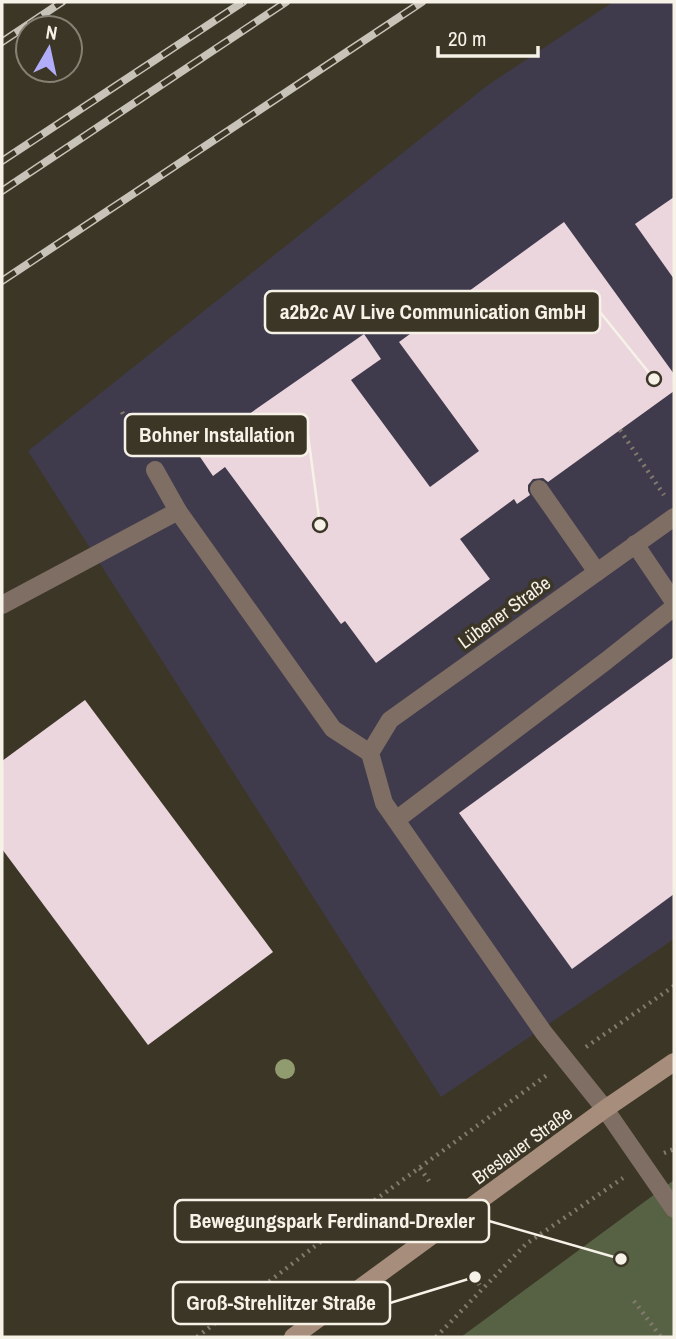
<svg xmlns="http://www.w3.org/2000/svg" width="676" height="1339" viewBox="0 0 676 1339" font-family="'Archivo Narrow',sans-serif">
<rect width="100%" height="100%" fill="#3c3626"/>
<path fill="#403b4c" d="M 613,2 L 674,2 L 674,939 L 441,1097 L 28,451 L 488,85 Z"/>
<path fill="#576245" d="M 674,1180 L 674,1337 L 461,1337 Z"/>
<g fill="#ecd6de">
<path d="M 674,197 L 674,279 L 635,224 Z"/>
<path d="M 564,222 L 674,374 L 674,391 L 548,482 L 543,478 L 533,479 L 528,485 L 528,491 L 530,495 L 517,504 L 514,499 L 460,539 L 490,579 L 376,663 L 345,621 L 341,624 L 225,467 L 213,476 L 196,451 L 364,334 L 381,359 L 351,380 L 430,487 L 479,451 L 399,342 Z"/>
<path d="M 674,657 L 674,894 L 572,969 L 459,813 Z"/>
<path d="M 85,700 L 273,952 L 148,1045 L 2,849 L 2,761 Z"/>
</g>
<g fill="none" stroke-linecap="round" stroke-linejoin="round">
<g stroke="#807b6d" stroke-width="4.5" stroke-dasharray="2 5" stroke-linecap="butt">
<path d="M 122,412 L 144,451"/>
<path d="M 620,430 L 664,495"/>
<path d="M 586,1047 L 674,986"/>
<path d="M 664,1153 L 674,1149"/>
<path d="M 420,1168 L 429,1181"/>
<path d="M 475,1277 L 482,1289"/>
<path d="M 634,1301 L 661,1337"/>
<path d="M 197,1337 L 375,1200 L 547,1075"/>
<path d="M 436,1337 L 526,1244 L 623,1178"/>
</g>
<g stroke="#7f6e63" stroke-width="18">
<path d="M 155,470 L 178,511 L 333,729 L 370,753"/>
<path d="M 539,489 L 597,572"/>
<path d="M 635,544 L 674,602"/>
<path d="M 2,605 L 178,511"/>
<path d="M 396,820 L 606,661 L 674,607"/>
</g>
<path stroke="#7f6e63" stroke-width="18" d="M 674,517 L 390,720 L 370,753 L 384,803 L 544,1033 L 605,1109 L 674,1209"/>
<path stroke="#a78d7b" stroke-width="18" d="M 293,1337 L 605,1109 L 674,1062"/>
<g stroke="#c8c3b8" stroke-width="8">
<g id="rail">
<path d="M 2,42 L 62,2"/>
<path d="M 2,161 L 243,2"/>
<path d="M 2,191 L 286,2"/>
<path d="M 2,281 L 422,2"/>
</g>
</g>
<use href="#rail" stroke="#3c3626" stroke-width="5" stroke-dasharray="16" stroke-linecap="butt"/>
</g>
<circle fill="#909b6f" cx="285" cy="1069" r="10"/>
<g text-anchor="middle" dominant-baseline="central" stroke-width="7" stroke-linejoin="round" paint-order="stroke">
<g font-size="19" fill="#f6f2e8" stroke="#3c3626">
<text transform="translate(504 612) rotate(-36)">Lübener Straße</text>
<text transform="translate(522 1145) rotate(-36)">Breslauer Straße</text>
</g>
</g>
<path fill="none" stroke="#f6f2e8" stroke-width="2.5" d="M654 379L600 312M320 525L308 435M621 1259L489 1221M475 1277L390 1303"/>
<g fill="#f6f2e8" stroke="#3c3626" stroke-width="2.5">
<circle cx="654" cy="379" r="7"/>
<circle cx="320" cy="525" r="7"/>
<circle cx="621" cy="1259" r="7"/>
<circle cx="475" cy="1277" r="7"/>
</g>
<g fill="#3c3626" stroke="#f6f2e8" stroke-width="2.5">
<rect x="265" y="291" width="335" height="42" rx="7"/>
<rect x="125" y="414" width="183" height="42" rx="7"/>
<rect x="175" y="1200" width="314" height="42" rx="7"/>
<rect x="173" y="1282" width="217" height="42" rx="7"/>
</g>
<g font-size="21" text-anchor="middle" font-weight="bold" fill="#f6f2e8">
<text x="433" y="319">a2b2c AV Live Communication GmbH</text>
<text x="217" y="442">Bohner Installation</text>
<text x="332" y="1228">Bewegungspark Ferdinand-Drexler</text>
<text x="281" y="1310">Groß-Strehlitzer Straße</text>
</g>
<rect width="676" height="1339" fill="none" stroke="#f6f2e8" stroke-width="7"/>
<g transform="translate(49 49) rotate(9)"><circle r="33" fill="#3c3626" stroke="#868174" stroke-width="2"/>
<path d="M0-5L12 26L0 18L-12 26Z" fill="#b1adfa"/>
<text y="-10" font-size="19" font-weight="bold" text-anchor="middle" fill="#f6f2e8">N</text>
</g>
<path d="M438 46v10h100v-10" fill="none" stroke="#f6f2e8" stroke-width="3.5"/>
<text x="448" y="46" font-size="21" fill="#f6f2e8" stroke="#3c3626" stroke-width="5" paint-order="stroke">20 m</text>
</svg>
